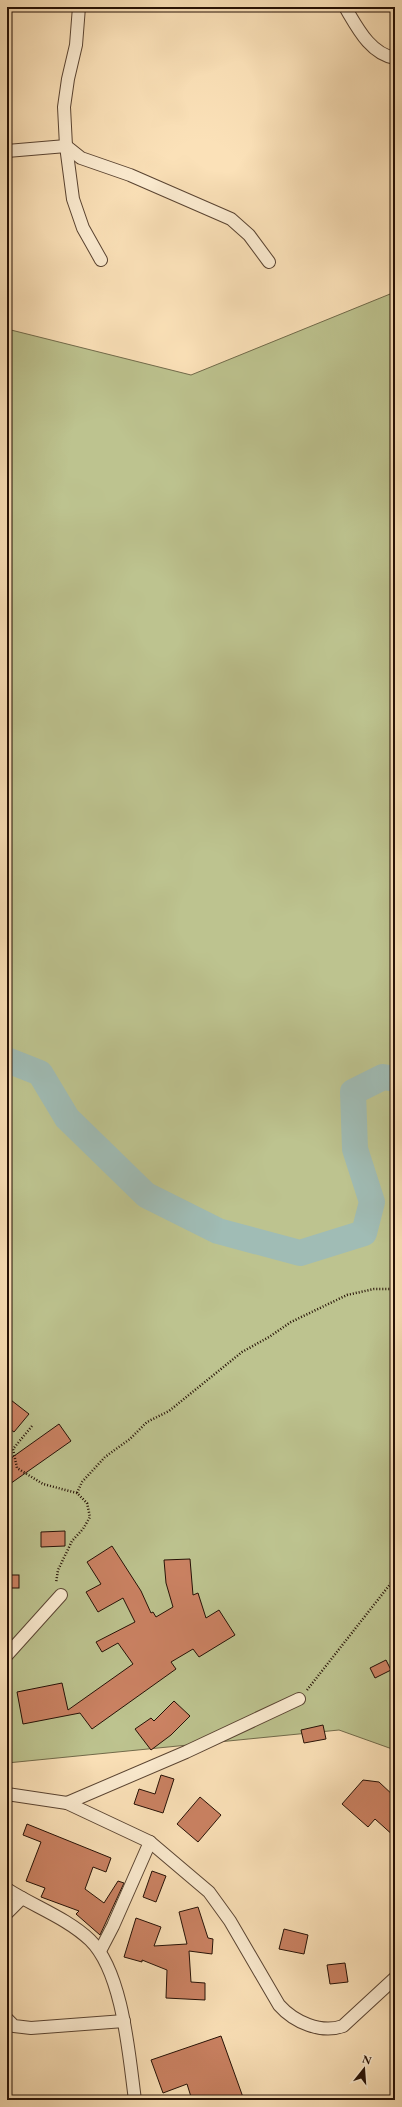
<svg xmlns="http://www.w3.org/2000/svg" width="402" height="2107" viewBox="0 0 402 2107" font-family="'EB Garamond',serif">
<rect width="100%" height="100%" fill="#fbe1b8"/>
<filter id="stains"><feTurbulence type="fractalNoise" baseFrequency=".005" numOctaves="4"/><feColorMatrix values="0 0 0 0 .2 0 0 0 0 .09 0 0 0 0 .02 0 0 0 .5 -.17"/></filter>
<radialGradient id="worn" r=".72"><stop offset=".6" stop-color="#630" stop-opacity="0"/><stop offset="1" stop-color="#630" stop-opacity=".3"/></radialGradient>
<path fill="#bdc38f" stroke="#716a4a" d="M 395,292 L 395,1750 L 339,1730 L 7,1763 L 7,329 L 191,375 Z"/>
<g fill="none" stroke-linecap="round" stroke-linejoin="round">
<path stroke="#a0bcb5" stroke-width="26" d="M 7,1060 L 40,1073 L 67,1118 L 146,1195 L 218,1231 L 300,1253 L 364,1233 L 372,1202 L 355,1149 L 353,1092 L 383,1077 L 395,1079"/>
</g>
<g fill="#cb8263" stroke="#251005">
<path d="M 7,1397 L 29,1414 L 14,1432 L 7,1427 Z"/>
<path d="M 59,1424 L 71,1441 L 7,1486 L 7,1461 Z"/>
<path d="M 65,1531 L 65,1546 L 41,1547 L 41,1532 Z"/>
<path d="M 112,1546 L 141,1591 L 151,1613 L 153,1612 L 156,1617 L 173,1607 L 166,1583 L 164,1560 L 190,1559 L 193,1595 L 198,1593 L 206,1618 L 219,1610 L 235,1635 L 199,1657 L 193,1649 L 171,1662 L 176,1669 L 92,1729 L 80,1713 L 23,1724 L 17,1692 L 62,1683 L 68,1710 L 133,1664 L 118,1643 L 102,1652 L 96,1642 L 135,1622 L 123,1598 L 98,1612 L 86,1592 L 101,1584 L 87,1562 Z"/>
<rect x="7" y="1575" width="12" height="13"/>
<path d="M 386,1660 L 391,1670 L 375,1678 L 370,1668 Z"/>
<path d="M 174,1701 L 190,1716 L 171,1735 L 151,1750 L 135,1729 L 151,1718 L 154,1721 Z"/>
<path d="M 323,1725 L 326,1739 L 304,1743 L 301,1730 Z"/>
<path d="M 161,1775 L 174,1779 L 163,1813 L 134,1804 L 139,1789 L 155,1794 Z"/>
<path d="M 363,1780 L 379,1782 L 395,1797 L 395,1837 L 375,1819 L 368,1827 L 342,1804 Z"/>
<path d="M 200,1797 L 221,1815 L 198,1842 L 177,1824 Z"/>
<path d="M 27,1824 L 111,1858 L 106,1872 L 93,1867 L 85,1889 L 104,1903 L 118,1881 L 124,1883 L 100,1935 L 76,1914 L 79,1911 L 41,1897 L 45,1888 L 26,1881 L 41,1842 L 23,1835 Z"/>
<path d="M 152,1871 L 166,1876 L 156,1902 L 143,1897 Z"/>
<path d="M 198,1907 L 208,1938 L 213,1939 L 212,1954 L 189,1951 L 191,1982 L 205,1983 L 205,2000 L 166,1998 L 167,1970 L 142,1960 L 142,1962 L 124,1957 L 136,1918 L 161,1927 L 154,1946 L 187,1944 L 179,1912 Z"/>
<path d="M 284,1929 L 308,1935 L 304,1954 L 279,1949 Z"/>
<path d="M 345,1963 L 348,1982 L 330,1984 L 327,1965 Z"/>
<path d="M 221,2036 L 244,2100 L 192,2100 L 187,2084 L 163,2093 L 151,2060 Z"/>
</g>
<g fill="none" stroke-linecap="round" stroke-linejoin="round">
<g stroke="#5a4432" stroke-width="14">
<g id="minor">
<path d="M 79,7 L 76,45 L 68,79 L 64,107 L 66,146 L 73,199 L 83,228 L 101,260"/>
<path d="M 345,7 C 357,27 370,54 395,58"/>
<path d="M 7,151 L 66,146 L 81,158 L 130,175 L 231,219 L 249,235 L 269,262"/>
<path d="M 7,1655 L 61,1595"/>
<path d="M 7,1794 L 67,1803 L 150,1842 L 209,1892 L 230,1921 L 279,2005 C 294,2022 321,2034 343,2026 L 395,1978"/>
<path d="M 67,1803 L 186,1752 L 299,1699"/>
<path d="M 7,1889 C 33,1906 67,1918 90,1940 C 123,1972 129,2056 135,2100"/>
<path d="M 7,1913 L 22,1898"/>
<path d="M 100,1951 L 113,1926 L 150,1842"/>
<path d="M 7,2019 L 14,2026 L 31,2028 L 124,2021"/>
</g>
</g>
<g stroke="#251005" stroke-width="2.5" stroke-dasharray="1 2" stroke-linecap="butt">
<path d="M 32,1426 L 13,1449 L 17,1468 L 43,1484 L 77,1493 L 87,1503 L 90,1517 L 83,1529 L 72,1541 L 58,1570 L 56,1583"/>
<path d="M 77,1493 L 82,1482 L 105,1457 L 130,1439 L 147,1422 L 169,1411 L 242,1352 L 269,1337 L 291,1322 L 347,1295 L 374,1289 L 395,1289"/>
<path d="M 307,1690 L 395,1578"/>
</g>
<use href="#minor" stroke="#fcecd1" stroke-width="12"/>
</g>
<rect width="402" height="2107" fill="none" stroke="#fbe1b8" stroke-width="24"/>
<rect x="8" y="8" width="386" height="2091" fill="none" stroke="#251005" stroke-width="2"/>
<rect x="12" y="12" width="378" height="2083" fill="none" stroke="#251005"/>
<g transform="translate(364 2069) rotate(17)" stroke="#fcecd1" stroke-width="3" paint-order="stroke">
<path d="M0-3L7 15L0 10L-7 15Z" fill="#251005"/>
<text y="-6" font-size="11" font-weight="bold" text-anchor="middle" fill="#251005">N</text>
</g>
<rect width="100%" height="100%" filter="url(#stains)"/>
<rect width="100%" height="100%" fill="url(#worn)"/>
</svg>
